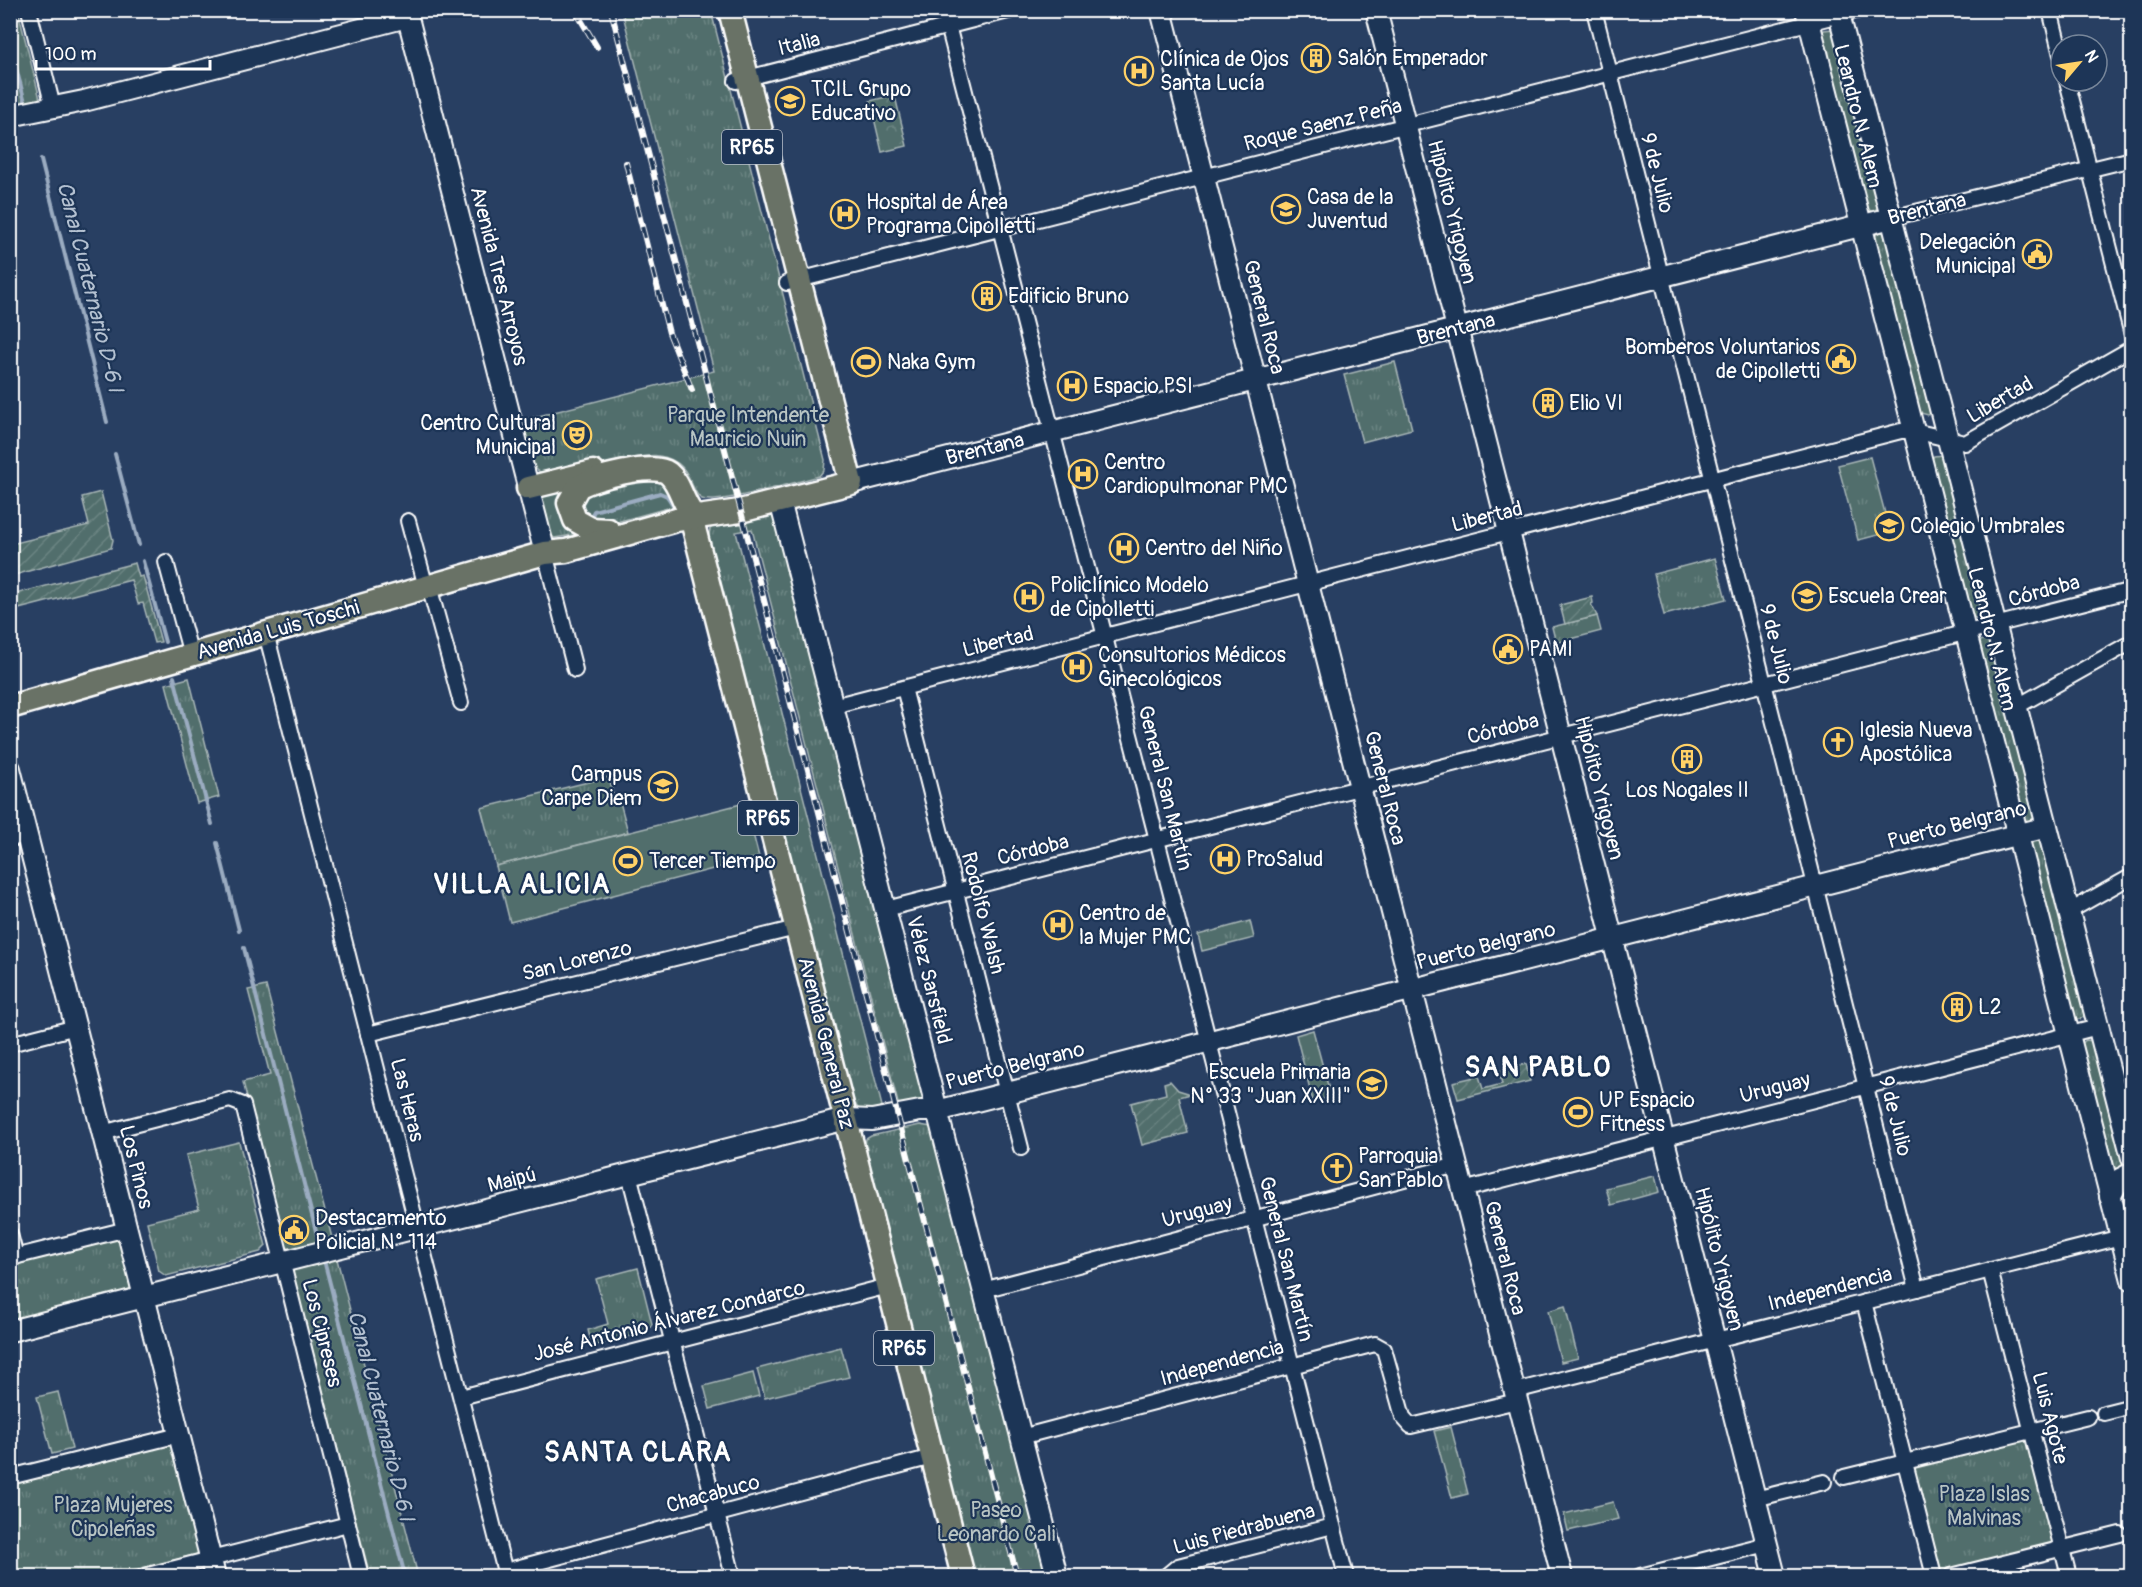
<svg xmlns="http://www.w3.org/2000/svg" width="2142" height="1587" viewBox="0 0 2142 1587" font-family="Pangolin,sans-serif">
<defs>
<pattern id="grass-tufts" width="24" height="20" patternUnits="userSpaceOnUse" patternTransform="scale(1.5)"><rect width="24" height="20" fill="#516e6c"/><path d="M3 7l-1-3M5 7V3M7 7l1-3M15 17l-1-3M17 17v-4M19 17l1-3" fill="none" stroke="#6b8482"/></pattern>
<pattern id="forest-crowns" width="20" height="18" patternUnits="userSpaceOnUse" patternTransform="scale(1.5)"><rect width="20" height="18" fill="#516e6c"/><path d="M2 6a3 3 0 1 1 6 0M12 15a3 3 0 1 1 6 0" fill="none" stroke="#6b8482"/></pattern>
<pattern id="garden-furrows" width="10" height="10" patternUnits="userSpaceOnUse" patternTransform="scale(1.5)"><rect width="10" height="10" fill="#516e6c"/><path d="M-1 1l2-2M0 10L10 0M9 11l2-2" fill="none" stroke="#6b8482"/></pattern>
</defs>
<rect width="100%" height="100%" fill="#283f62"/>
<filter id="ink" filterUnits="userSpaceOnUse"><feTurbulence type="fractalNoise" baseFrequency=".0167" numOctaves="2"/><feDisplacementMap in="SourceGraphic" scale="12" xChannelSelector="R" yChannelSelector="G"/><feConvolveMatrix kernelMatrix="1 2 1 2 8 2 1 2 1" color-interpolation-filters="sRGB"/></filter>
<g filter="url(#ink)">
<g fill="url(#grass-tufts)" stroke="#a8b6b6" stroke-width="1.5">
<path d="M 11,10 L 18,11 L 40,99 L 11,106 Z"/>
<path d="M 622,11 L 711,11 L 825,460 L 824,470 L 819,476 C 801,481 714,505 702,499 C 689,493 694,461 659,456 C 630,451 549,494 533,465 C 526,453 523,435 519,421 L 714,371 Z"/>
<path d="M 1833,29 L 1837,32 L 1879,207 L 1873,211 L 1866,210 L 1820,35 L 1824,30 Z"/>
<path d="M 1879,232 L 1886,232 L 1933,411 L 1928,415 L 1917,412 L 1873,238 Z"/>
<path d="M 1395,362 L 1412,429 L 1362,442 L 1344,375 Z"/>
<path d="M 1942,455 L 1984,613 L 1978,618 L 1970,617 L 1930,461 L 1934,456 Z"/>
<path d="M 1870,457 L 1890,532 L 1858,540 L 1838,465 Z"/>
<path d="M 660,473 L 675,506 L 609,524 L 595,525 L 576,504 L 578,495 Z"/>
<path d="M 582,479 L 579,534 L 554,538 L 550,533 L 541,494 Z"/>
<path d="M 769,514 L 775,518 L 924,1099 L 900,1111 L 752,529 L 736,532 L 884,1114 L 860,1111 L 853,1101 L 708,540 L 710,529 L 716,525 Z"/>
<path d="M 1715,558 L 1726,599 L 1664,615 L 1654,574 Z"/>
<path d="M 1597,616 L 1601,631 L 1556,643 L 1552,627 Z"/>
<path d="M 1984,639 L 1991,640 L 2035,818 L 2030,821 L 2023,820 L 1978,643 Z"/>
<path d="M 189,678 L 219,797 L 197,803 L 166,684 Z"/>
<path d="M 609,777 L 615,803 L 620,802 L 628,832 L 496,866 L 481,808 Z"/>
<path d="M 2039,839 L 2042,840 L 2086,1015 L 2080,1019 L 2074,1019 L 2029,843 Z"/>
<path d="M 1250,921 L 1254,938 L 1202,951 L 1198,935 Z"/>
<path d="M 266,986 L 332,1238 L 293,1249 L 288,1248 L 284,1242 L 243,1082 L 270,1075 L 248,990 Z"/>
<path d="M 1313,1030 L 1331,1097 L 1313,1101 L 1296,1035 Z"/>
<path d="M 2086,1040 L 2094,1041 L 2124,1162 L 2113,1176 L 2080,1045 Z"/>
<path d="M 920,1125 L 931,1127 L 1046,1576 L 974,1576 L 865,1146 L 866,1139 L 871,1136 Z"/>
<path d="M 239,1142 L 266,1246 L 260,1252 L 166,1276 L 159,1271 L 147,1222 L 199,1209 L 186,1155 Z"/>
<path d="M 1655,1176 L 1659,1192 L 1611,1205 L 1606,1188 Z"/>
<path d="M 114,1238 L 121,1240 L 131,1290 L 11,1323 L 11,1265 Z"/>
<path d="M 329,1259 L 337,1259 L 418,1576 L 370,1576 L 293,1274 L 294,1268 Z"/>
<path d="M 638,1268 L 652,1324 L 647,1332 L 592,1346 L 588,1330 L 608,1324 L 596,1279 Z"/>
<path d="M 1565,1306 L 1578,1358 L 1561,1362 L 1548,1311 Z"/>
<path d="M 841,1347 L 849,1377 L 765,1398 L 757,1369 Z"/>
<path d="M 58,1392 L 72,1449 L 52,1454 L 37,1397 Z"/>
<path d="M 1451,1427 L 1468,1494 L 1452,1498 L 1434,1431 Z"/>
<path d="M 2026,1439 L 2054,1544 L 1941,1572 L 1914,1467 Z"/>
<path d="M 169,1444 L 173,1446 L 200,1550 L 197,1554 L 114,1576 L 11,1576 L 10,1483 Z"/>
<path d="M 1613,1502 L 1618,1519 L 1568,1531 L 1564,1514 Z"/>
</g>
<path fill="url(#forest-crowns)" stroke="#a8b6b6" stroke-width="1.5" d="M 892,84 L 907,146 L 882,152 L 870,101 L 890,96 L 888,85 Z"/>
<g fill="url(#garden-furrows)" stroke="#a8b6b6" stroke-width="1.5">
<path d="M 101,492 L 113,540 L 111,548 L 11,576 L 11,544 L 89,525 L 82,497 Z"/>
<path d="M 135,563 L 139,577 L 143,576 L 161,642 L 154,643 L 143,603 L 138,604 L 131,580 L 11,611 L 11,595 Z"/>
<path d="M 1592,597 L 1593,603 L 1591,604 L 1597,616 L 1565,624 L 1560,605 Z"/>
<path d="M 1526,1064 L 1530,1081 L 1458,1099 L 1453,1082 L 1479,1076 L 1483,1089 L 1502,1084 L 1499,1071 Z"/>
<path d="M 1170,1081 L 1178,1090 L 1191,1094 L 1179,1097 L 1188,1133 L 1142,1145 L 1131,1103 L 1166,1094 L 1164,1083 Z"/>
</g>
<g fill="#516e6c" stroke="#a8b6b6" stroke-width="1.5">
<path d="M 745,803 L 759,857 L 510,922 L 496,866 Z"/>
<path d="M 753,1373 L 759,1396 L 710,1409 L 704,1386 Z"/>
</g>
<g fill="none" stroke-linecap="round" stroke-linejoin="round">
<g stroke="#9bacc1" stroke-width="4">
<path d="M 10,45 L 25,102"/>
<path d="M 41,160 L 107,422"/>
<path d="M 115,454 L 139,545"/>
<path d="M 590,519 L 594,511 L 660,493 L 667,496 L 674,506"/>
<path d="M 143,561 L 165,642"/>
<path d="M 174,677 L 212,824"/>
<path d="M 217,843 L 239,930"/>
<path d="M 244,948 L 319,1243"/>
<path d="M 325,1264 L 405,1576"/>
</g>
<g stroke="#fff" stroke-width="18">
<g id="street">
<path d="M 29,10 L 53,107"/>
<path d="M 944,10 L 1346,1576"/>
<path d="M 1594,10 L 1917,1289"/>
<path d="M 2050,10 L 2061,55"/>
<path d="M 736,81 L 1012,10"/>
<path d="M 2067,81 L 2132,335"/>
<path d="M 1891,218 L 2132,159"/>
<path d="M 787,283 L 1859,10"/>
<path d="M 408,521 L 426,587"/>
<path d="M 545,553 L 575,670"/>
<path d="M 166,562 L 191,655"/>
<path d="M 429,586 L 461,703"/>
<path d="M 266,633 L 506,1576"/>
<path d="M 904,688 L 1021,1148"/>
<path d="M 833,706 L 1901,431 L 1914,431 L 1965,443 L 2132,348"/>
<path d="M 2016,707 L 2132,642"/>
<path d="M 10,839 L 27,835"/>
<path d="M 886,909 L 2132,590"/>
<path d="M 2068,912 L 2132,876"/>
<path d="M 368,1034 L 796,928"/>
<path d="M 10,1044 L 76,1027"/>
<path d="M 102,1133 L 230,1100 L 243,1105 L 361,1576"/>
<path d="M 629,1174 L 733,1576"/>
<path d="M 1463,1190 L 2098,1027"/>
<path d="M 10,1234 L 16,1257"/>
<path d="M 10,1258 L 127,1229"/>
<path d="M 1990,1270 L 2069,1576"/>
<path d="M 983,1290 L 1457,1165"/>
<path d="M 1864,1302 L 1934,1576"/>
<path d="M 1515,1391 L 2121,1237"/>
<path d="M 461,1397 L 888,1286"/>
<path d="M 2104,1413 L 2132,1406"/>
<path d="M 1021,1437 L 1375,1344 L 1384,1349 L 1403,1417 L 1411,1426 L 1517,1401"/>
<path d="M 10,1477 L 179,1435"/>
<path d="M 1844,1477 L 2088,1417"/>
<path d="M 1755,1499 L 1824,1482"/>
<path d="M 505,1571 L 932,1457"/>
<path d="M 144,1576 L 348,1524"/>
<path d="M 1166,1576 L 1178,1566 L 1333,1526"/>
<path d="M 1640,1576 L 1767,1544"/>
<path d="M 1951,1576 L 2120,1534"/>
</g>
</g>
<g stroke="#fff" stroke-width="24">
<g id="secondary">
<path d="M 406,10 L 545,553"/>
<path d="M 1161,10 L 1562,1576"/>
<path d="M 1376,10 L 1775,1576"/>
<path d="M 1806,10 L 2132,1280"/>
<path d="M 1838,10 L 2132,1158"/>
<path d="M 10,116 L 84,101 L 407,17"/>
<path d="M 851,483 L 1891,218"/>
<path d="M 780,501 L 1057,1576"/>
<path d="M 10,769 L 215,1576"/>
<path d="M 2110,1197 L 2120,1179 L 2132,1173"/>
<path d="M 10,1331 L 846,1119 L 872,1120 L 920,1111 L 937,1111 L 2047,827"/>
</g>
</g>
<g stroke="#fff" stroke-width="27">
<g id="primary">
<path d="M 528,488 L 593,472"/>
<path d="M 608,530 L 591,529 L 575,520 L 569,503 L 578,487 C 593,478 653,462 668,473 C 679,482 681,497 689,509 L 963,1576"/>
<path d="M 10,707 L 545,553 L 566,551 L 676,520 L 740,511 L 851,483 L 730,10"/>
</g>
</g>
<use href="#street" stroke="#1d3557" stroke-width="14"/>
<use href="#secondary" stroke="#1d3557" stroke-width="20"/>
<use href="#primary" stroke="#697266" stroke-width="22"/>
<g stroke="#fff" stroke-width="6">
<g id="rail">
<path d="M 575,10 L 597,47"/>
<path d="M 611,10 L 1017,1576"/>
<path d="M 626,163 L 669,333 L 692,390"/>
</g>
</g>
<use href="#rail" stroke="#1d3557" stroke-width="4" stroke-dasharray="11" stroke-linecap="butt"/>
</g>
</g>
<defs>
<g id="building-ring" transform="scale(1.5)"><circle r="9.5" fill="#1d3557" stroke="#ffd166" stroke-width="1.5"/><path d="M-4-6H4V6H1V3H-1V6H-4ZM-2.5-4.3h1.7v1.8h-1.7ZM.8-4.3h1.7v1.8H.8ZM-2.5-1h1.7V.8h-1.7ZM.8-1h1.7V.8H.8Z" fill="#ffd166"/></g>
<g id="hospital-ring" transform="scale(1.5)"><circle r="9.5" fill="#1d3557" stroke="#ffd166" stroke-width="1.5"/><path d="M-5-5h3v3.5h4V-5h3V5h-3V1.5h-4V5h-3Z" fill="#ffd166"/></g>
<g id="university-ring" transform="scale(1.5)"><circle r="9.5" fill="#1d3557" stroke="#ffd166" stroke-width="1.5"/><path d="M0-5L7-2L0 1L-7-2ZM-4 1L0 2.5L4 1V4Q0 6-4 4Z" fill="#ffd166"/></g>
<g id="civic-ring" transform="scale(1.5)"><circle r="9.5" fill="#1d3557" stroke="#ffd166" stroke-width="1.5"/><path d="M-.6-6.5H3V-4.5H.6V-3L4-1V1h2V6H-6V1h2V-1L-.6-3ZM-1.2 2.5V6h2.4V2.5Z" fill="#ffd166"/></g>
<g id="stadium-ring" transform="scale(1.5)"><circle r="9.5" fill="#1d3557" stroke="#ffd166" stroke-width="1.5"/><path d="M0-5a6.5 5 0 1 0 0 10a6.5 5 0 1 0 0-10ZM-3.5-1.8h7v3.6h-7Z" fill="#ffd166"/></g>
<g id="theatre-ring" transform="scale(1.5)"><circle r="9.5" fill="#1d3557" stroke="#ffd166" stroke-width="1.5"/><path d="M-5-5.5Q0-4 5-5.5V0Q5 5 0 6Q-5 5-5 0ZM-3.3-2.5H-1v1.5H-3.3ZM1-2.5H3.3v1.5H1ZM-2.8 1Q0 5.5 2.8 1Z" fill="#ffd166"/></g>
<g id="school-ring" transform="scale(1.5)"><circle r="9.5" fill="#1d3557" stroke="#ffd166" stroke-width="1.5"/><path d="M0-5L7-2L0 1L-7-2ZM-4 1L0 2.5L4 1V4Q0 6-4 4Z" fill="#ffd166"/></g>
<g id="church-ring" transform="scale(1.5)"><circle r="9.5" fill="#1d3557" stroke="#ffd166" stroke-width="1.5"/><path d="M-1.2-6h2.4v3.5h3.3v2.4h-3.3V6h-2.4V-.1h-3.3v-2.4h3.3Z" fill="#ffd166"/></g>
</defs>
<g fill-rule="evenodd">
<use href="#building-ring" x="1316" y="58"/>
<use href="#hospital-ring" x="1139" y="71"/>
<use href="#university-ring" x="790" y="101"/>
<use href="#university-ring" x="1286" y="209"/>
<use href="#hospital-ring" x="845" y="214"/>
<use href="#civic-ring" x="2037" y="254"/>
<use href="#building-ring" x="987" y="296"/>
<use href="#civic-ring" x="1841" y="359"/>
<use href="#stadium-ring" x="866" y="362"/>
<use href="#hospital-ring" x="1072" y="386"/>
<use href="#building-ring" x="1548" y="403"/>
<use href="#theatre-ring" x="577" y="435"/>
<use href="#hospital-ring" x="1083" y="474"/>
<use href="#school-ring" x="1889" y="526"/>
<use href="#hospital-ring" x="1124" y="548"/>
<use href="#school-ring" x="1807" y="596"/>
<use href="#hospital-ring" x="1029" y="597"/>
<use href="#civic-ring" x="1508" y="649"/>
<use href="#hospital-ring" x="1077" y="667"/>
<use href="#church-ring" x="1838" y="742"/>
<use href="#building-ring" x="1687" y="759"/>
<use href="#school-ring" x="663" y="786"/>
<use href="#hospital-ring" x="1225" y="859"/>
<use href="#stadium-ring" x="628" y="861"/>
<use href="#hospital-ring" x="1058" y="925"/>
<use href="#building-ring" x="1957" y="1007"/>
<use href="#school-ring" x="1372" y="1084"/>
<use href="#stadium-ring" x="1578" y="1112"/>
<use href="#church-ring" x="1337" y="1168"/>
<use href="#civic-ring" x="294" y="1230"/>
</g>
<g text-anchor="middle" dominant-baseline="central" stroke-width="4.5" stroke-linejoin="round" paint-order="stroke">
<g fill="#1d3557" stroke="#bbc2cd" stroke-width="1.5">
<rect x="722" y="130" width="60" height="34" rx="4.5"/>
<rect x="738" y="801" width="60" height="34" rx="4.5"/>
<rect x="874" y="1331" width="60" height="34" rx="4.5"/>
</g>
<g font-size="20" font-weight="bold" fill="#fff">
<text x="752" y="147">RP65</text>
<text x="768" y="818">RP65</text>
<text x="904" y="1348">RP65</text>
</g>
<g font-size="21" fill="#fff" stroke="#1d3557">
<text transform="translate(799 44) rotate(-14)">Italia</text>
<text transform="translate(1858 116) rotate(76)">Leandro N. Alem</text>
<text transform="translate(1323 125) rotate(-14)">Roque Saenz Peña</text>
<text transform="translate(1657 173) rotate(76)">9 de Julio</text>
<text transform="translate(1927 209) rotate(-14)">Brentana</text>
<text transform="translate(1452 212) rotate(76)">Hipólito Yrigoyen</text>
<text transform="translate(499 276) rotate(76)">Avenida Tres Arroyos</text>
<text transform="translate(1264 317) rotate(76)">General Roca</text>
<text transform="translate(1456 329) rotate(-14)">Brentana</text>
<text transform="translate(2000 400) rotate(-30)">Libertad</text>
<text transform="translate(985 449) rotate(-14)">Brentana</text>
<text transform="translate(1487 517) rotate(-14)">Libertad</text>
<text transform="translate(2044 591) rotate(-15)">Córdoba</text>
<text transform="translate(278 630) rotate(-16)">Avenida Luis Toschi</text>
<text transform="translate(1992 639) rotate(76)">Leandro N. Alem</text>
<text transform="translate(998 642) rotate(-14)">Libertad</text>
<text transform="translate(1776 644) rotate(76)">9 de Julio</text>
<text transform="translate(1503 729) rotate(-14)">Córdoba</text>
<text transform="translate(1165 788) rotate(76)">General San Martín</text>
<text transform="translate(1385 788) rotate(76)">General Roca</text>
<text transform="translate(1599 788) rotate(76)">Hipólito Yrigoyen</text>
<text transform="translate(1957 825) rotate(-14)">Puerto Belgrano</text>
<text transform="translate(1033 850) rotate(-14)">Córdoba</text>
<text transform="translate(983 913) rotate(76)">Rodolfo Walsh</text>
<text transform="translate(1486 946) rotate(-14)">Puerto Belgrano</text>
<text transform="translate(577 961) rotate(-14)">San Lorenzo</text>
<text transform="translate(929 980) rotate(76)">Vélez Sarsfield</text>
<text transform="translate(826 1043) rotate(76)">Avenida General Paz</text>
<text transform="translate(1015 1066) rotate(-14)">Puerto Belgrano</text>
<text transform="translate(1775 1088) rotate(-14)">Uruguay</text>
<text transform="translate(407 1100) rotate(76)">Las Heras</text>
<text transform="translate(1895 1116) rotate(76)">9 de Julio</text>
<text transform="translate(136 1167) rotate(76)">Los Pinos</text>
<text transform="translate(512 1180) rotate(-14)">Maipú</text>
<text transform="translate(1197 1212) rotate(-15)">Uruguay</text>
<text transform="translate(1505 1258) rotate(76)">General Roca</text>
<text transform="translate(1286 1259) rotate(76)">General San Martín</text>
<text transform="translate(1719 1259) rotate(76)">Hipólito Yrigoyen</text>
<text transform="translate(1830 1289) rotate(-14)">Independencia</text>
<text transform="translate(669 1321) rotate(-14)">José Antonio Álvarez Condarco</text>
<text transform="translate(322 1333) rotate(76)">Los Cipreses</text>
<text transform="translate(1222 1363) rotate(-15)">Independencia</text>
<text transform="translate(2050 1418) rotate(76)">Luis Agote</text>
<text transform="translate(713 1494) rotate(-15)">Chacabuco</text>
<text transform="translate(1244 1529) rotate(-15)">Luis Piedrabuena</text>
</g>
<g font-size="21" fill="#fff" stroke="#1d3557" text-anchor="start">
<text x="1337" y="58">Salón Emperador</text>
<text x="1160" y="59">Clínica de Ojos<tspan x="1160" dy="24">Santa Lucía</tspan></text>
<text x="811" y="89">TCIL Grupo<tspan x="811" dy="24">Educativo</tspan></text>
<text x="1307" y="197">Casa de la<tspan x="1307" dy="24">Juventud</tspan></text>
<text x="866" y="202">Hospital de Área<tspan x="866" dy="24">Programa Cipolletti</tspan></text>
<text x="2016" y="242" text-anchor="end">Delegación<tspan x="2016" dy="24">Municipal</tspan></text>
<text x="1008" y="296">Edificio Bruno</text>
<text x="1820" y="347" text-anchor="end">Bomberos Voluntarios<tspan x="1820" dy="24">de Cipolletti</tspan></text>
<text x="887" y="362">Naka Gym</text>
<text x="1093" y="386">Espacio PSI</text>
<text x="1569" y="403">Elio VI</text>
<text x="556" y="423" text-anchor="end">Centro Cultural<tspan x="556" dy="24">Municipal</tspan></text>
<text x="1104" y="462">Centro<tspan x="1104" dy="24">Cardiopulmonar PMC</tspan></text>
<text x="1910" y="526">Colegio Umbrales</text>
<text x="1145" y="548">Centro del Niño</text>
<text x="1050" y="585">Policlínico Modelo<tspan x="1050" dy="24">de Cipolletti</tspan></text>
<text x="1828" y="596">Escuela Crear</text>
<text x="1529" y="649">PAMI</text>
<text x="1098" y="655">Consultorios Médicos<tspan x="1098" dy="24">Ginecológicos</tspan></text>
<text x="1859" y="730">Iglesia Nueva<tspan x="1859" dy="24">Apostólica</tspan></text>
<text x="642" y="774" text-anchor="end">Campus<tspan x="642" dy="24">Carpe Diem</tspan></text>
<text x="1687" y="790" text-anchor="middle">Los Nogales II</text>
<text x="1246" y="859">ProSalud</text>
<text x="649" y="861">Tercer Tiempo</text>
<text x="1079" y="913">Centro de<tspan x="1079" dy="24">la Mujer PMC</tspan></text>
<text x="1978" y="1007">L2</text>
<text x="1351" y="1072" text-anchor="end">Escuela Primaria<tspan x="1351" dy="24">N° 33 "Juan XXIII"</tspan></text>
<text x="1599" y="1100">UP Espacio<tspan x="1599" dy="24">Fitness</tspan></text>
<text x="1358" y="1156">Parroquia<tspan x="1358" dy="24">San Pablo</tspan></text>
<text x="315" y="1218">Destacamento<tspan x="315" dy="24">Policial N° 114</tspan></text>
</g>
<g font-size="21" fill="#b9c5c4" stroke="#1d3557">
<text x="748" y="415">Parque Intendente<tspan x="748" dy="24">Mauricio Nuin</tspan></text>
<text x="1984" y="1494">Plaza Islas<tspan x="1984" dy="24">Malvinas</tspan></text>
<text x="113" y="1505">Plaza Mujeres<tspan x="113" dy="24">Cipoleñas</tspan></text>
<text x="996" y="1510">Paseo<tspan x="996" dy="24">Leonardo Cali</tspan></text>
</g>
<g font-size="22" font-style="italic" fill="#b4c1d1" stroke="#1d3557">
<text transform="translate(90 287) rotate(76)">Canal Cuaternario D-6 I</text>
<text transform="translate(381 1416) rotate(76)">Canal Cuaternario D-6 I</text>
</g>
<g font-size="27" font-weight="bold" letter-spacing="1.5" fill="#fff" stroke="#1d3557">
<text x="522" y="884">VILLA ALICIA</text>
<text x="1538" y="1067">SAN PABLO</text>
<text x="638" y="1452">SANTA CLARA</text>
</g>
</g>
<rect width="2142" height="1587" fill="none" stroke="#1d3557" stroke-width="36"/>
<rect x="18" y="18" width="2106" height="1551" fill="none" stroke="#fff" stroke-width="2" filter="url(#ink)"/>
<g transform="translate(2079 63) rotate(61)"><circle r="28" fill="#1d3557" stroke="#77869a" stroke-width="1.5"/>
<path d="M0-4.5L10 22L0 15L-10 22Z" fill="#ffd166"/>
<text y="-9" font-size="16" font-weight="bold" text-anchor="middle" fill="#ffffff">N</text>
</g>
<path d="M36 60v9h174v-9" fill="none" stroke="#ffffff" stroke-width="3"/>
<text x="45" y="60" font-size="18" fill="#ffffff" stroke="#1d3557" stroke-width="4.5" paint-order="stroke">100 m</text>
</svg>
